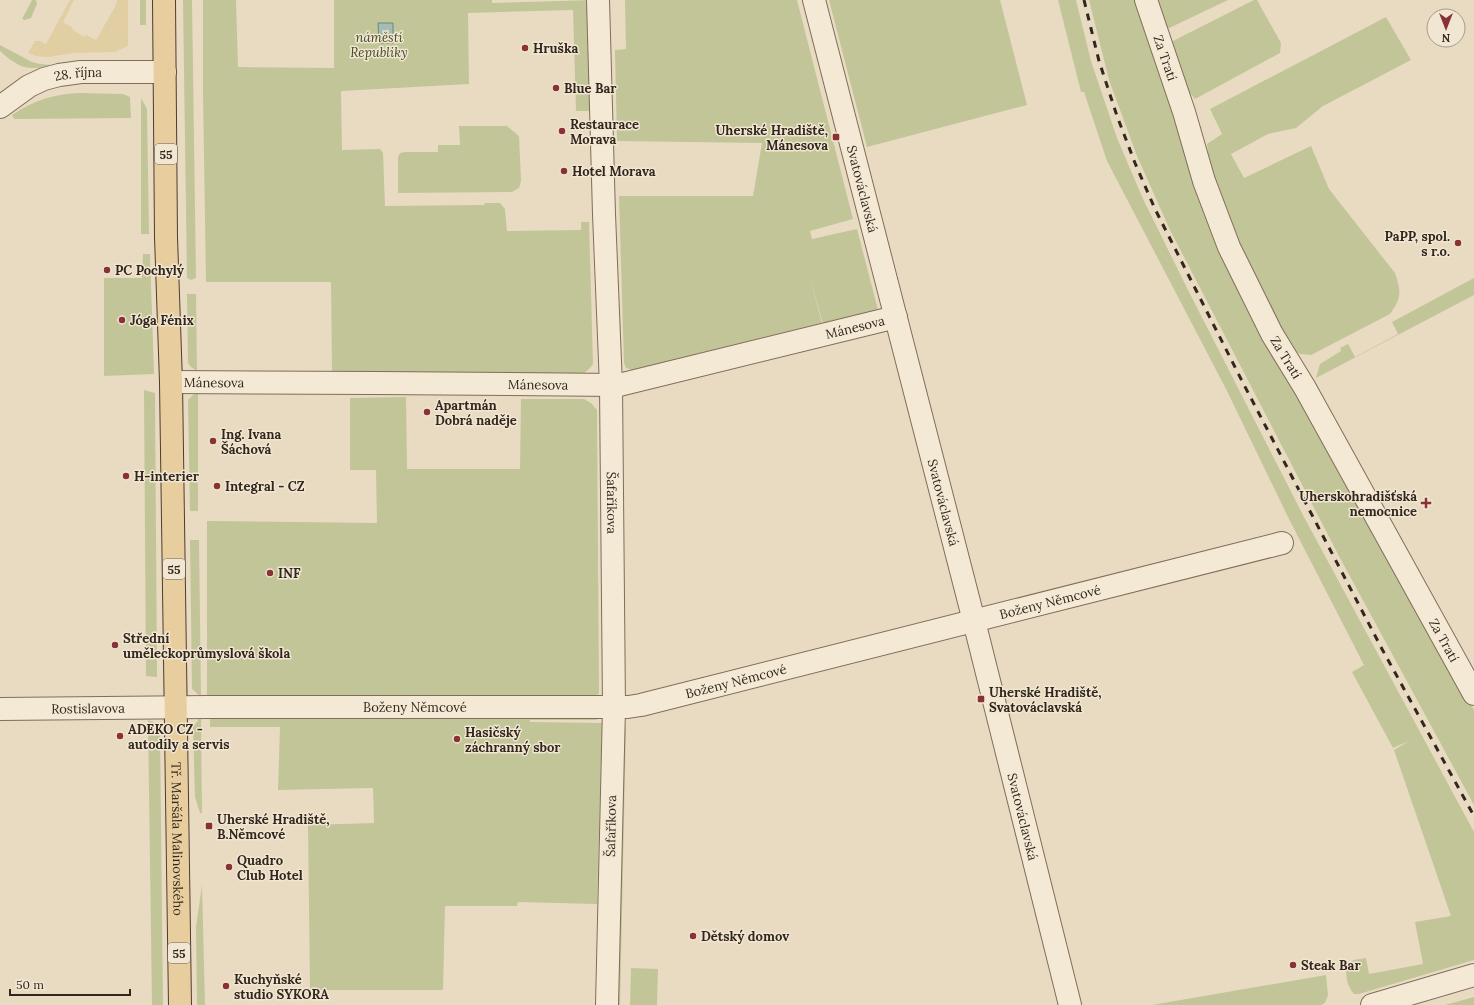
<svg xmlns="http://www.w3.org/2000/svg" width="1474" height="1005" viewBox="0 0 1474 1005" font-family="Lora,serif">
<rect width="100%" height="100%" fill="#e8dbc2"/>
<g fill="#c2c598">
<path d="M 32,0 L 36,0 L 37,4 L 31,18 L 25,20 L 22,19 Z"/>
<rect x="140" y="0" width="6" height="25"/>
<path d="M 183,0 L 192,0 L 196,278 L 191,280 L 187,278 Z"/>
<path d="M 203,0 L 236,0 L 238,67 L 334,68 L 334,0 L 492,0 L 492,3 L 594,0 L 596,111 L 576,111 L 573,10 L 468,13 L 469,84 L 341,91 L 342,150 L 380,149 L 383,153 L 385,206 L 484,205 L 485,203 L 500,203 L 505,209 L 507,231 L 581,230 L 581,222 L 589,222 L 593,364 L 589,369 L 583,374 L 332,371 L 331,282 L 206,282 L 203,92 Z"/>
<path d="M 625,0 L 797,0 L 853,219 L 810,231 L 812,239 L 857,229 L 878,310 L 823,324 L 809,274 L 822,323 L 632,370 L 626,368 L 624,363 L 619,196 L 753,196 L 762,143 L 617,141 L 615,50 L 626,49 Z"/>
<path d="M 829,0 L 1000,0 L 1027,105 L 867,147 Z"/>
<path d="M 1058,0 L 1076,0 L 1091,61 L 1117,138 L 1143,199 L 1189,292 L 1304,517 L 1474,832 L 1474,960 L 1359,994 L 1354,994 C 1347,986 1344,973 1348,963 L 1354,960 L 1366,958 L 1369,974 L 1423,964 L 1415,922 L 1451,916 L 1394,750 L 1409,741 L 1393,748 L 1352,672 L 1364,665 L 1290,521 L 1226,389 L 1107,161 L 1084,92 L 1081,92 Z"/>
<path d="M 1089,0 L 1138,0 L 1177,112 L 1321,436 L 1474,710 L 1474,805 L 1340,558 L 1170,230 L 1137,156 L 1109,80 Z"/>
<path d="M 1154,0 L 1228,0 L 1165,30 Z"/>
<path d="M 1254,0 L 1257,0 L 1281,43 L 1280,53 L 1195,99 L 1184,86 L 1169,43 Z"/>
<path d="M 1386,17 L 1411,60 L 1323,106 L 1296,128 L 1268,134 L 1231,154 L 1244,178 L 1311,146 L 1329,189 L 1395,273 C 1401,291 1402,298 1390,314 L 1311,355 L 1300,354 L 1289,347 L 1233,242 L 1209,160 L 1207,144 L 1222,134 L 1210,109 Z"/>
<path d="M 0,45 L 32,62 L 40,64 L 51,65 C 27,72 18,67 0,51 Z"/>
<path d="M 80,93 L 123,94 L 130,97 L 131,118 L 14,119 L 12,115 C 34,100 54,94 80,93 Z"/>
<path d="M 141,98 L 147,109 L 149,234 L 141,234 Z"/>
<path d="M 459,126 L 507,126 L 519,136 L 521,181 L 519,188 L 512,192 L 398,193 L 398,157 L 400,153 L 405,152 L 438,152 L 438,145 L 460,145 Z"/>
<path d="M 143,254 L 150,254 L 154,374 L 104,376 L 104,278 L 142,278 Z"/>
<path d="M 1474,278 L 1474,295 L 1316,378 L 1320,364 L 1341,351 L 1340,348 L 1348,344 L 1355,357 L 1398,334 L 1392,322 Z"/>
<path d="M 187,294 L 196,294 L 197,371 L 191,367 L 188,363 Z"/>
<path d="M 144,390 L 155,393 L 157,677 L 146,676 Z"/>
<path d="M 198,392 L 198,511 L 190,511 L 188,400 L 193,395 Z"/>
<path d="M 406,397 L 407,469 L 520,469 L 521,399 L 584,399 L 591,403 L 597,410 L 599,693 L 593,700 L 207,700 L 207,521 L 377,523 L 376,470 L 350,470 L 350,398 Z"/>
<path d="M 190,540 L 199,540 L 201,697 L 192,689 Z"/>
<path d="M 210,713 L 370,716 L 371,721 L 371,714 L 530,714 L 530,719 L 533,717 L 599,718 L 596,720 L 530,720 L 530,722 L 602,723 L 597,904 L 518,902 L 517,906 L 445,906 L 443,990 L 310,990 L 308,825 L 374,823 L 373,788 L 278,790 L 280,727 L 210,727 Z"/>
<path d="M 201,716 L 202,813 L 200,813 L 195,797 L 193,727 Z"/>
<path d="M 148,720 L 156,723 L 160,730 L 163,1005 L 152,1005 Z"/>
<path d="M 623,727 L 626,727 L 620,1005 L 616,1005 Z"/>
<path d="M 202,885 L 205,1005 L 197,1005 L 196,927 Z"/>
<path d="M 631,968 L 658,969 L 657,1005 L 630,1005 Z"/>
<path d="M 1326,975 L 1328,995 L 1325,1003 L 1321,1005 L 1152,1005 Z"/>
<path d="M 1474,997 L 1474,1005 L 1445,1005 Z"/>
</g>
<path fill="#e1cea2" d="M 70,0 L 74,0 L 63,22 L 72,27 L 73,30 L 84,37 L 86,35 L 96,40 L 115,7 L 117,1 L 116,0 L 128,0 L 128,46 L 115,52 L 74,53 L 48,57 L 36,56 L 28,53 L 35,41 L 40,41 L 46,44 Z"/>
<path fill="#a4bcb4" stroke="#6c8880" d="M 378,23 L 393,23 L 393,43 L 379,43 Z"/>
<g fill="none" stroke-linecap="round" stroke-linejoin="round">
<g stroke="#806d5b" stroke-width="24">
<g id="minor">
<path id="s1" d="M 598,0 L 604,214 L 611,386 L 614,707 L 607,1005"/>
<path id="s2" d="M 814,0 L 974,621 L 1070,1005"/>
<path id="s3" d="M 1146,0 L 1184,112 L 1204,181 L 1229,247 L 1272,334 L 1305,388 L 1474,694"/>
<path id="s4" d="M 0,107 L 29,86 L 44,79 L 59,75 L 81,72 L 165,72"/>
<path id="s5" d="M 171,382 L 376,383 L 619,385 L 896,317"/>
<path id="s6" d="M 0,709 L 207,707 L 628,707 L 641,705 L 1282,543"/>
<path d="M 1372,1005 L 1474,975"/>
</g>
</g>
<g stroke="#4e3c2f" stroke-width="24">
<g id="major">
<path id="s7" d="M 164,0 L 166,237 L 171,382 L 180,1005"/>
</g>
</g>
<use href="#minor" stroke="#f4e9d4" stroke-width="22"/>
<use href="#major" stroke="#e8cd9e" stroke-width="22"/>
<path stroke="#32271e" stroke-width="3" stroke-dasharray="7 7" stroke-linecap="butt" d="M 1084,0 L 1099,61 L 1117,116 L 1135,163 L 1155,209 L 1242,381 L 1382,649 L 1474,816"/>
</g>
<g fill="#883237" stroke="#f1e6d1" stroke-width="1.5">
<circle cx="525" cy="48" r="4"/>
<circle cx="556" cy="88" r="4"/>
<circle cx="562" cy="131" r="4"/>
<rect x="832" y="133" width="8" height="8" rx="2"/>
<circle cx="564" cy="171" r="4"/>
<circle cx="1458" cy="243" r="4"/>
<circle cx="107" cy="270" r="4"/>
<circle cx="122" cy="320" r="4"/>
<circle cx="427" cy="412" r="4"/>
<circle cx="213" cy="441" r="4"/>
<circle cx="126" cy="476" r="4"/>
<circle cx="217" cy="486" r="4"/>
<path d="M1424 497h4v4h4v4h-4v4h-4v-4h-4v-4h4z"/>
<circle cx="270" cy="573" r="4"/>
<circle cx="115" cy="645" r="4"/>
<rect x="977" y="695" width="8" height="8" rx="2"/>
<circle cx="120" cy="736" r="4"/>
<circle cx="457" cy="739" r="4"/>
<rect x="205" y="822" width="8" height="8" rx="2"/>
<circle cx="229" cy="867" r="4"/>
<circle cx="693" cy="936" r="4"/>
<circle cx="1293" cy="965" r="4"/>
<circle cx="226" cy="986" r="4"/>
</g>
<g text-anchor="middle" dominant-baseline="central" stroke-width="3" stroke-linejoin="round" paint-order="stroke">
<g fill="#f1e6d1" stroke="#6b6054" stroke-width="1">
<rect x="155" y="144" width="22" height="20" rx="3"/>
<rect x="163" y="559" width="22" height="20" rx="3"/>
<rect x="168" y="943" width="22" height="20" rx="3"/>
</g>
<g font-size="12" font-weight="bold" fill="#32271e">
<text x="166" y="154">55</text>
<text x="174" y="569">55</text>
<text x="179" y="953">55</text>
</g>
<g font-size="13" font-style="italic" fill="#444c27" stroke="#f1e6d1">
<text x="379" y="37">náměstí<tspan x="379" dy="15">Republiky</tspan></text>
</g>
<g font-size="13" font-weight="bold" fill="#32271e" stroke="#f1e6d1" text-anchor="start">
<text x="533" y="48">Hruška</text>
<text x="564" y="88">Blue Bar</text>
<text x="570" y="124">Restaurace<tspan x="570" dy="15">Morava</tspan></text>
<text x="828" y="130" text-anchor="end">Uherské Hradiště,<tspan x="828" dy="15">Mánesova</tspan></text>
<text x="572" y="171">Hotel Morava</text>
<text x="1450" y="236" text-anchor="end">PaPP, spol.<tspan x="1450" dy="15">s r.o.</tspan></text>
<text x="115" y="270">PC Pochylý</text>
<text x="130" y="320">Jóga Fénix</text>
<text x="435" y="405">Apartmán<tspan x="435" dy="15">Dobrá naděje</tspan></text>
<text x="221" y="434">Ing. Ivana<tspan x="221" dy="15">Šáchová</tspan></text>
<text x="134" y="476">H-interier</text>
<text x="225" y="486">Integral - CZ</text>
<text x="1417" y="496" text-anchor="end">Uherskohradišťská<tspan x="1417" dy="15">nemocnice</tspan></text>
<text x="278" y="573">INF</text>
<text x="123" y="638">Střední<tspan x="123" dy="15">uměleckoprůmyslová škola</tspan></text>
<text x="989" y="692">Uherské Hradiště,<tspan x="989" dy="15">Svatováclavská</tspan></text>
<text x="128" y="729">ADEKO CZ -<tspan x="128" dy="15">autodíly a servis</tspan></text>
<text x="465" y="732">Hasičský<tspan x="465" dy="15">záchranný sbor</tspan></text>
<text x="217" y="819">Uherské Hradiště,<tspan x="217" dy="15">B.Němcové</tspan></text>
<text x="237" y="860">Quadro<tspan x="237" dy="15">Club Hotel</tspan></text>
<text x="701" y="936">Dětský domov</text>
<text x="1301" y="965">Steak Bar</text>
<text x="234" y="979">Kuchyňské<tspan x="234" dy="15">studio SYKORA</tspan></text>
</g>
<g font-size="13" fill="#32271e" stroke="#f1e6d1">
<text stroke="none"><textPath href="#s3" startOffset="61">Za Tratí</textPath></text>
<text stroke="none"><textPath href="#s4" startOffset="87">28. října</textPath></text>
<text stroke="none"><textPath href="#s2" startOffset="195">Svatováclavská</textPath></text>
<text stroke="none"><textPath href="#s5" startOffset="691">Mánesova</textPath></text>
<text stroke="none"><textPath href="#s3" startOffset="385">Za Tratí</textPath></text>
<text stroke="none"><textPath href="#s5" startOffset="43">Mánesova</textPath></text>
<text stroke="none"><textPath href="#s5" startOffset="367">Mánesova</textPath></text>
<text stroke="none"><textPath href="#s1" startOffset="503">Šafaříkova</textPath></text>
<text stroke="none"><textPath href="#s2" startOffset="519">Svatováclavská</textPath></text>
<text stroke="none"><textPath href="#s6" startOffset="1063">Boženy Němcové</textPath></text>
<text stroke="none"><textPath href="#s3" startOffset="709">Za Tratí</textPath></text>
<text stroke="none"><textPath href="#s6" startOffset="739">Boženy Němcové</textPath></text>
<text stroke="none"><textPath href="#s6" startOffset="415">Boženy Němcové</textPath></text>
<text stroke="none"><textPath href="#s6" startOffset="88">Rostislavova</textPath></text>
<text stroke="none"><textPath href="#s2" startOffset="843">Svatováclavská</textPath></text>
<text transform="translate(611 826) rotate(-89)">Šafaříkova</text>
<text stroke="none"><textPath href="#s7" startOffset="839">Tř. Maršála Malinovského</textPath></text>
</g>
</g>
<g transform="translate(1446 28) rotate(180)"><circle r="19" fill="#f1e6d1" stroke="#a59a89"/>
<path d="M0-3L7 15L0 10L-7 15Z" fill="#883237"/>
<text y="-6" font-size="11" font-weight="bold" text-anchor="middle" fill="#32271e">N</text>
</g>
<path d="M10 989v6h120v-6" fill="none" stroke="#32271e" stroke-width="2"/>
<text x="16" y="989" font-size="12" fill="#32271e" stroke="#f1e6d1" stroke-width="3" paint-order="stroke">50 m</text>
</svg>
